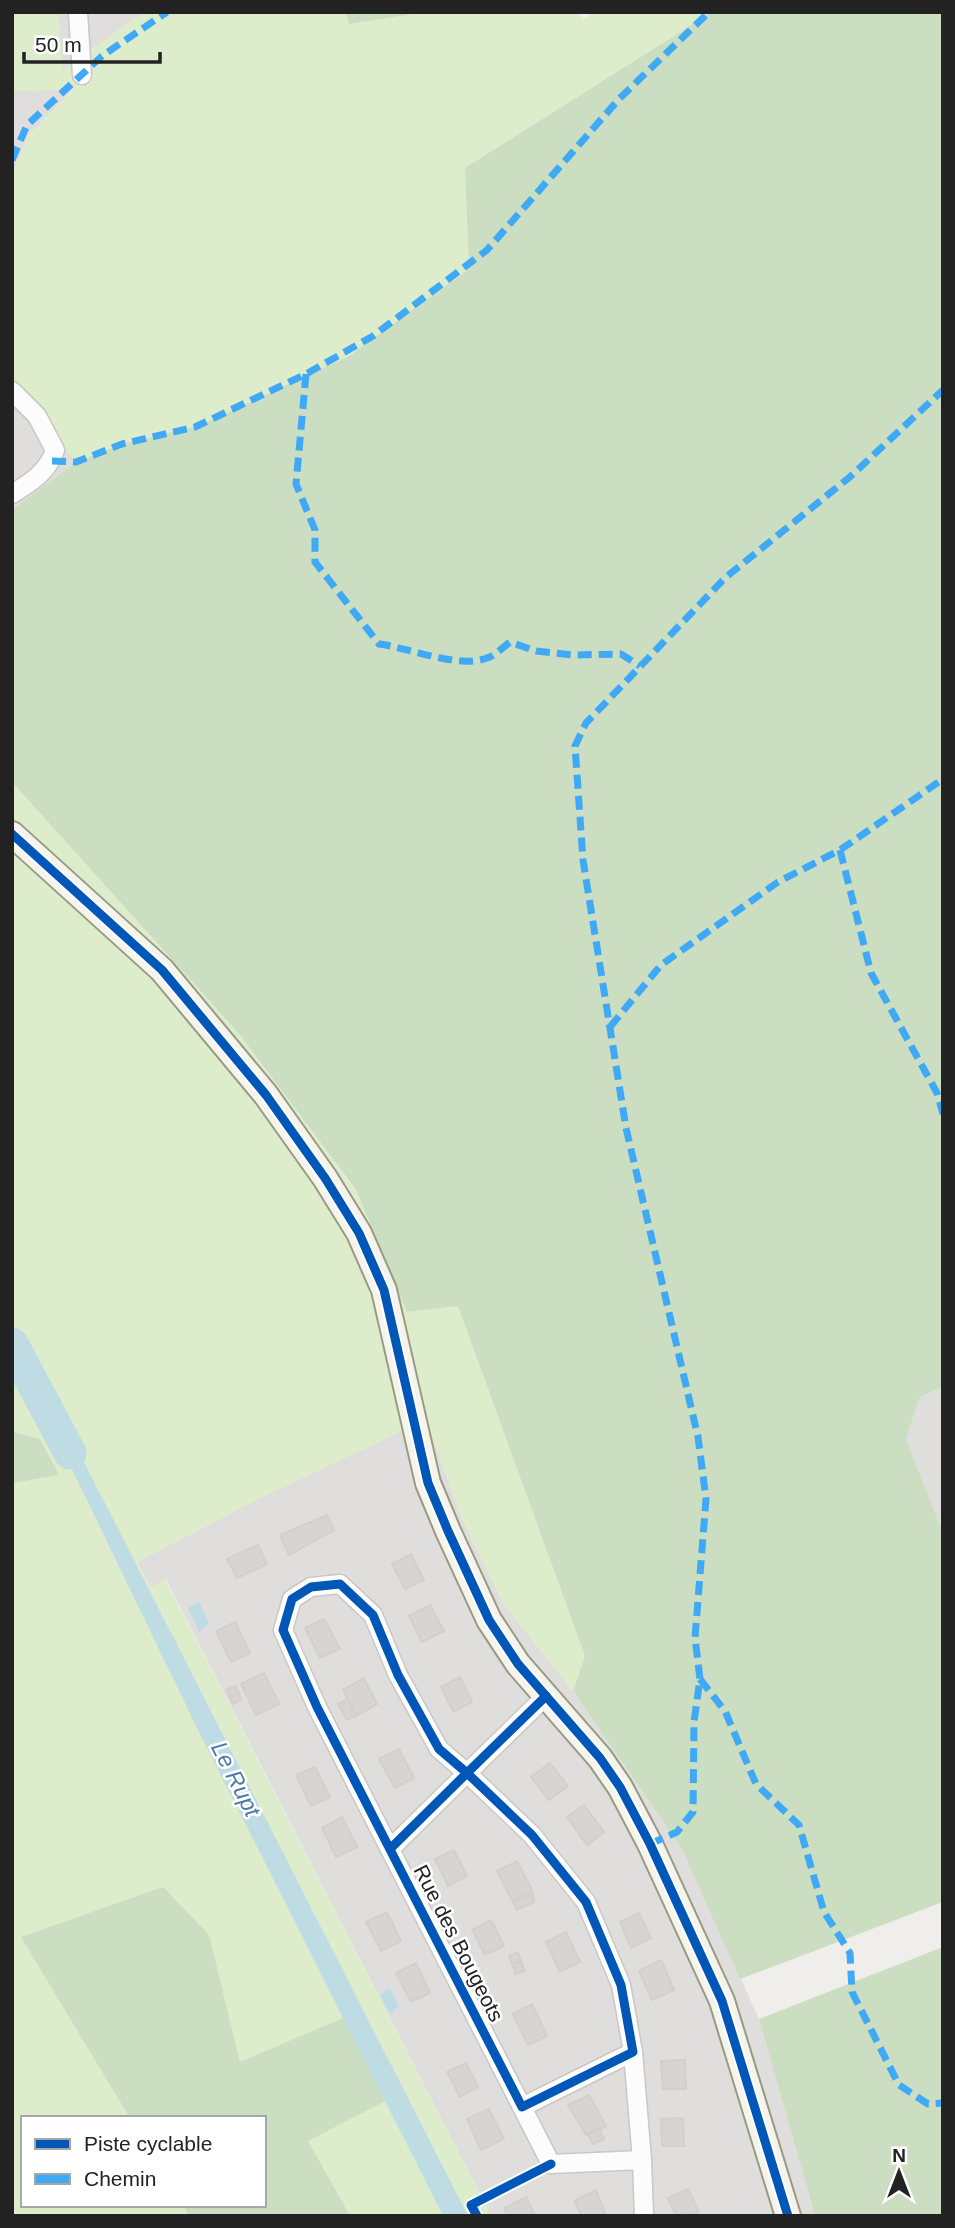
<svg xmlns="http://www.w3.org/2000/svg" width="955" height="2228" viewBox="0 0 955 2228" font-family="Helvetica,sans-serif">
<rect width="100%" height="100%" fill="#f0eeeb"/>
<g fill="#dfdedc">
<path d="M 58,12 L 144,12 L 62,71 Z"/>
<path d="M 74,89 L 28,136 L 12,176 L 12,91 Z"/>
<path d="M 12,383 L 76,462 L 12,510 Z"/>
<path d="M 943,1387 L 943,1533 L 906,1439 L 920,1397 Z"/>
<path d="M 426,1419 L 461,1516 L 503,1603 L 573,1691 L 682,1849 L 759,2019 L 815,2216 L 491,2216 L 166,1579 L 151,1588 L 137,1562 L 258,1499 Z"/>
</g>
<g fill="#ddeccb" fill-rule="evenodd">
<path d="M 12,12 L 58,12 L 63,70 L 144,12 L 346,12 L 350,23 L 425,12 L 577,12 L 583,20 L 594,12 L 712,12 L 465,168 L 469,269 L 349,356 L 201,425 L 122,444 L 76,462 L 12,383 L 12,176 L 28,136 L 74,90 L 12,91 Z"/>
<path d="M 12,782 L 240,1035 L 356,1191 L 407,1312 L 458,1306 L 585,1656 L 573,1691 L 503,1603 L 461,1516 L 426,1420 L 258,1499 L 137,1562 L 151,1588 L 165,1579 L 491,2216 L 12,2216 ZM 23,2118 L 264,2118 L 264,2205 L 23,2205 Z"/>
</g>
<g fill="#cbdec1">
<path d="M 346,12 L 425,12 L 349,24 Z"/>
<path d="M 712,12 L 943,12 L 943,1387 L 920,1397 L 906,1439 L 943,1533 L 943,1902 L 740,1979 L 682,1849 L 573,1691 L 585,1656 L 458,1306 L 407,1312 L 356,1190 L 240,1035 L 12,782 L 12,510 L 76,462 L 122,444 L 201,425 L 349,356 L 469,269 L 465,168 Z"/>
<path d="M 12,1432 L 40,1439 L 59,1475 L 12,1483 Z"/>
<path d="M 163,1887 L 209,1935 L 240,2062 L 343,2018 L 385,2101 L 308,2141 L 350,2216 L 189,2216 L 183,2205 L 264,2205 L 264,2118 L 130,2118 L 21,1937 Z"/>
<path d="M 943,1947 L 943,2216 L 815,2216 L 759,2019 Z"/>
</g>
<g fill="#bfdbe3">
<path d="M 49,1413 L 83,1460 L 468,2216 L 443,2216 L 199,1732 L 70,1465 Z"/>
<path d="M 199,1602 L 209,1623 L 199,1632 L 188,1608 Z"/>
<path d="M 386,1989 L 391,1990 L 399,2006 L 392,2013 L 388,2011 L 380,1996 Z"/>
</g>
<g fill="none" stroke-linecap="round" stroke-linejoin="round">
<path stroke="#bfdbe3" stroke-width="33" d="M 12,1344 L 70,1453"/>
</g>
<g fill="#d7d4d2" stroke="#d3d0cc" stroke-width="2">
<path d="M 327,1515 L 334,1530 L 289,1555 L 280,1535 Z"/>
<path d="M 258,1545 L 267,1564 L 237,1578 L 227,1559 Z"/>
<path d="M 411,1554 L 424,1580 L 405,1589 L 392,1564 Z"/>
<path d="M 430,1605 L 444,1631 L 422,1642 L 409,1616 Z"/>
<path d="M 324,1619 L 340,1649 L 320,1658 L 305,1628 Z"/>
<path d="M 235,1622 L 250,1653 L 231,1662 L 216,1631 Z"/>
<path d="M 264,1673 L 279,1704 L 256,1715 L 241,1684 Z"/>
<path d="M 460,1677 L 472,1702 L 453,1712 L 441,1687 Z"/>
<path d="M 364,1678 L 377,1704 L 356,1716 L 343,1690 Z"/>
<path d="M 235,1686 L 239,1693 L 230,1697 L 226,1690 Z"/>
<path d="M 239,1693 L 241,1700 L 233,1704 L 230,1697 Z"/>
<path d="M 348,1699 L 356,1716 L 347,1720 L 338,1704 Z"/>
<path d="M 399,1749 L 414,1778 L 395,1788 L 379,1759 Z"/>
<path d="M 550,1763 L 568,1786 L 549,1800 L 531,1777 Z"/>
<path d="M 315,1767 L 330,1797 L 311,1806 L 296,1775 Z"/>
<path d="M 584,1805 L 604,1832 L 587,1845 L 567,1817 Z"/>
<path d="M 342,1817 L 357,1847 L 336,1857 L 322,1828 Z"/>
<path d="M 454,1850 L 467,1876 L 448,1886 L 435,1859 Z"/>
<path d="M 517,1861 L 533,1892 L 513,1902 L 497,1871 Z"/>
<path d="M 533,1892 L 534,1902 L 517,1910 L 513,1902 Z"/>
<path d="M 387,1912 L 401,1941 L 381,1951 L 366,1922 Z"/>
<path d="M 639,1913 L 651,1938 L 631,1948 L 620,1922 Z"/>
<path d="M 491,1920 L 504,1946 L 485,1955 L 472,1930 Z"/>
<path d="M 566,1932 L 580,1962 L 560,1972 L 546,1942 Z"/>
<path d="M 518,1952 L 521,1961 L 512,1964 L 509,1956 Z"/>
<path d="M 661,1960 L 674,1990 L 652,2000 L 639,1971 Z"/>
<path d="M 521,1961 L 525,1971 L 516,1974 L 512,1964 Z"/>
<path d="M 416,1963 L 430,1993 L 411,2002 L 396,1973 Z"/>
<path d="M 532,2004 L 547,2036 L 528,2045 L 513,2014 Z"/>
<path d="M 685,2060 L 686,2089 L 663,2089 L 661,2061 Z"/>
<path d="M 466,2063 L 478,2087 L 460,2097 L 447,2072 Z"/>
<path d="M 589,2095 L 606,2126 L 586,2135 L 568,2105 Z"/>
<path d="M 489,2109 L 504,2139 L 481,2150 L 467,2119 Z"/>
<path d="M 683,2118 L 684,2146 L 662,2146 L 661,2119 Z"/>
<path d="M 599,2129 L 604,2139 L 593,2144 L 588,2134 Z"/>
<path d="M 688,2189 L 699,2212 L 676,2216 L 668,2198 Z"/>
<path d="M 596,2190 L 606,2216 L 582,2216 L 574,2201 Z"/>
<path d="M 526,2197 L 535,2216 L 508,2216 L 504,2208 Z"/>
</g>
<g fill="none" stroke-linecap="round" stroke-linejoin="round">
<g stroke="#c9c8c7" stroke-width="21">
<g id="street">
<path d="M 78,12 L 82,75"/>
<path d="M 12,391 L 37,416 L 55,450 C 48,472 30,483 12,494"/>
<path d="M 392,1847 L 467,1773 L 532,1835 L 586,1902 L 621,1985 L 633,2052 L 522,2107 L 317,1707 L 283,1630 L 292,1599 L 311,1587 L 340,1584 L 373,1615 L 398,1675 L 439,1749 L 467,1773 L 546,1696"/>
<path d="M 633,2052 L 642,2160"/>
<path d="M 522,2107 L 551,2164 L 642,2160 L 644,2216"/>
</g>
</g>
<g stroke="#999a82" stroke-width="28">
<path id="secondary" d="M 12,834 L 162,970 L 266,1095 L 325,1178 L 359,1233 L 384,1290 L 428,1483 L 448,1531 L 489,1620 L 518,1664 L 600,1758 L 620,1787 L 650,1844 L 722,2001 L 788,2216"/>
</g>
<use href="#street" stroke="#fdfcfc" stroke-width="18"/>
<use href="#secondary" stroke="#f4f4ed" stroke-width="24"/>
<g stroke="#3fa9f5" stroke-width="7" stroke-dasharray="14 7" stroke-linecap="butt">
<path d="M 12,160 L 27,125 L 102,56 L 167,12"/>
<path d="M 306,374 L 296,484 L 315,530 L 315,562 L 379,644 C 410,648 458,669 487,658 C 495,656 503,647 510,642 L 536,651 L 573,655 L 621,654 L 640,666"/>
<path d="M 52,461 L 76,462 L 122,444 L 195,427 L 306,374 L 373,336 L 487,250 L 619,99 L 709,12"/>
<path d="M 840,850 L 871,973 L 937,1093 L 943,1114"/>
<path d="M 610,1027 L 661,965 L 778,882 L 840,850 L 943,779"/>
<path d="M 700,1679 L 725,1711 L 756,1784 L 799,1825 L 824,1912 L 850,1953 L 852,1992 L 899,2085 L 928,2104 L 943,2103"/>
<path d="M 650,1844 L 677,1832 L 693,1812 L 694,1722 L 700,1679 L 695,1638 L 706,1499 L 698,1437 L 626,1128 L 583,860 L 575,746 L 586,723 L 725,578 L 851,476 L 943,390"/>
</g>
<g stroke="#fff" stroke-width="13">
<g id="cycleway">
<path d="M 12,834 L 162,970 L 266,1095 L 325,1178 L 359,1233 L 384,1290 L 428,1483 L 448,1531 L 489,1620 L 518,1664 L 600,1758 L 620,1787 L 650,1844 L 722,2001 L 788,2216"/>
<path d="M 392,1847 L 467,1773 L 532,1835 L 586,1902 L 621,1985 L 633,2052 L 522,2107 L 317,1707 L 283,1630 L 292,1599 L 311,1587 L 340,1584 L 373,1615 L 398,1675 L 439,1749 L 467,1773 L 546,1696"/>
<path d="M 477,2216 L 471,2205 L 551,2164"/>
</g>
</g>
<use href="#cycleway" stroke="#0057b8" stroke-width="9"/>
</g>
<g text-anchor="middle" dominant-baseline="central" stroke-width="5" stroke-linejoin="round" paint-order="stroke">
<g font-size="21" fill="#222" stroke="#fff">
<text transform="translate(459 1943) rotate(63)">Rue des Bougeots</text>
</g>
<g font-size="23" font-style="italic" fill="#4a7aab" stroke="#fff">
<text transform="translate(236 1779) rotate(63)">Le Rupt</text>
</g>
</g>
<rect width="955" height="2228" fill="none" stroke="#222222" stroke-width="28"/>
<rect x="21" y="2116" width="245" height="91" fill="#ffffff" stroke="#a7a7a7" stroke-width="2"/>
<rect x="35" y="2139" width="35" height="10" fill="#0057b8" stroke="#a7a7a7" stroke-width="2"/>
<text x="84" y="2151" font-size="21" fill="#222222">Piste cyclable</text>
<rect x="35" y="2174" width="35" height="10" fill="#3fa9f5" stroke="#a7a7a7" stroke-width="2"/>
<text x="84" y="2186" font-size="21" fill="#222222">Chemin</text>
<g transform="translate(899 2172)" stroke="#ffffff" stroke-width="5" paint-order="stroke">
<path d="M0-5L12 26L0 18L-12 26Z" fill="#222222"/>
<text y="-10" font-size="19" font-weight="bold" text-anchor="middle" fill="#222222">N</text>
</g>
<path d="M24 52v10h136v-10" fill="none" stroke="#222222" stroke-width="3.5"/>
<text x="35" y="52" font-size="21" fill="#222222" stroke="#ffffff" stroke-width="5" paint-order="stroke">50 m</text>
</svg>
